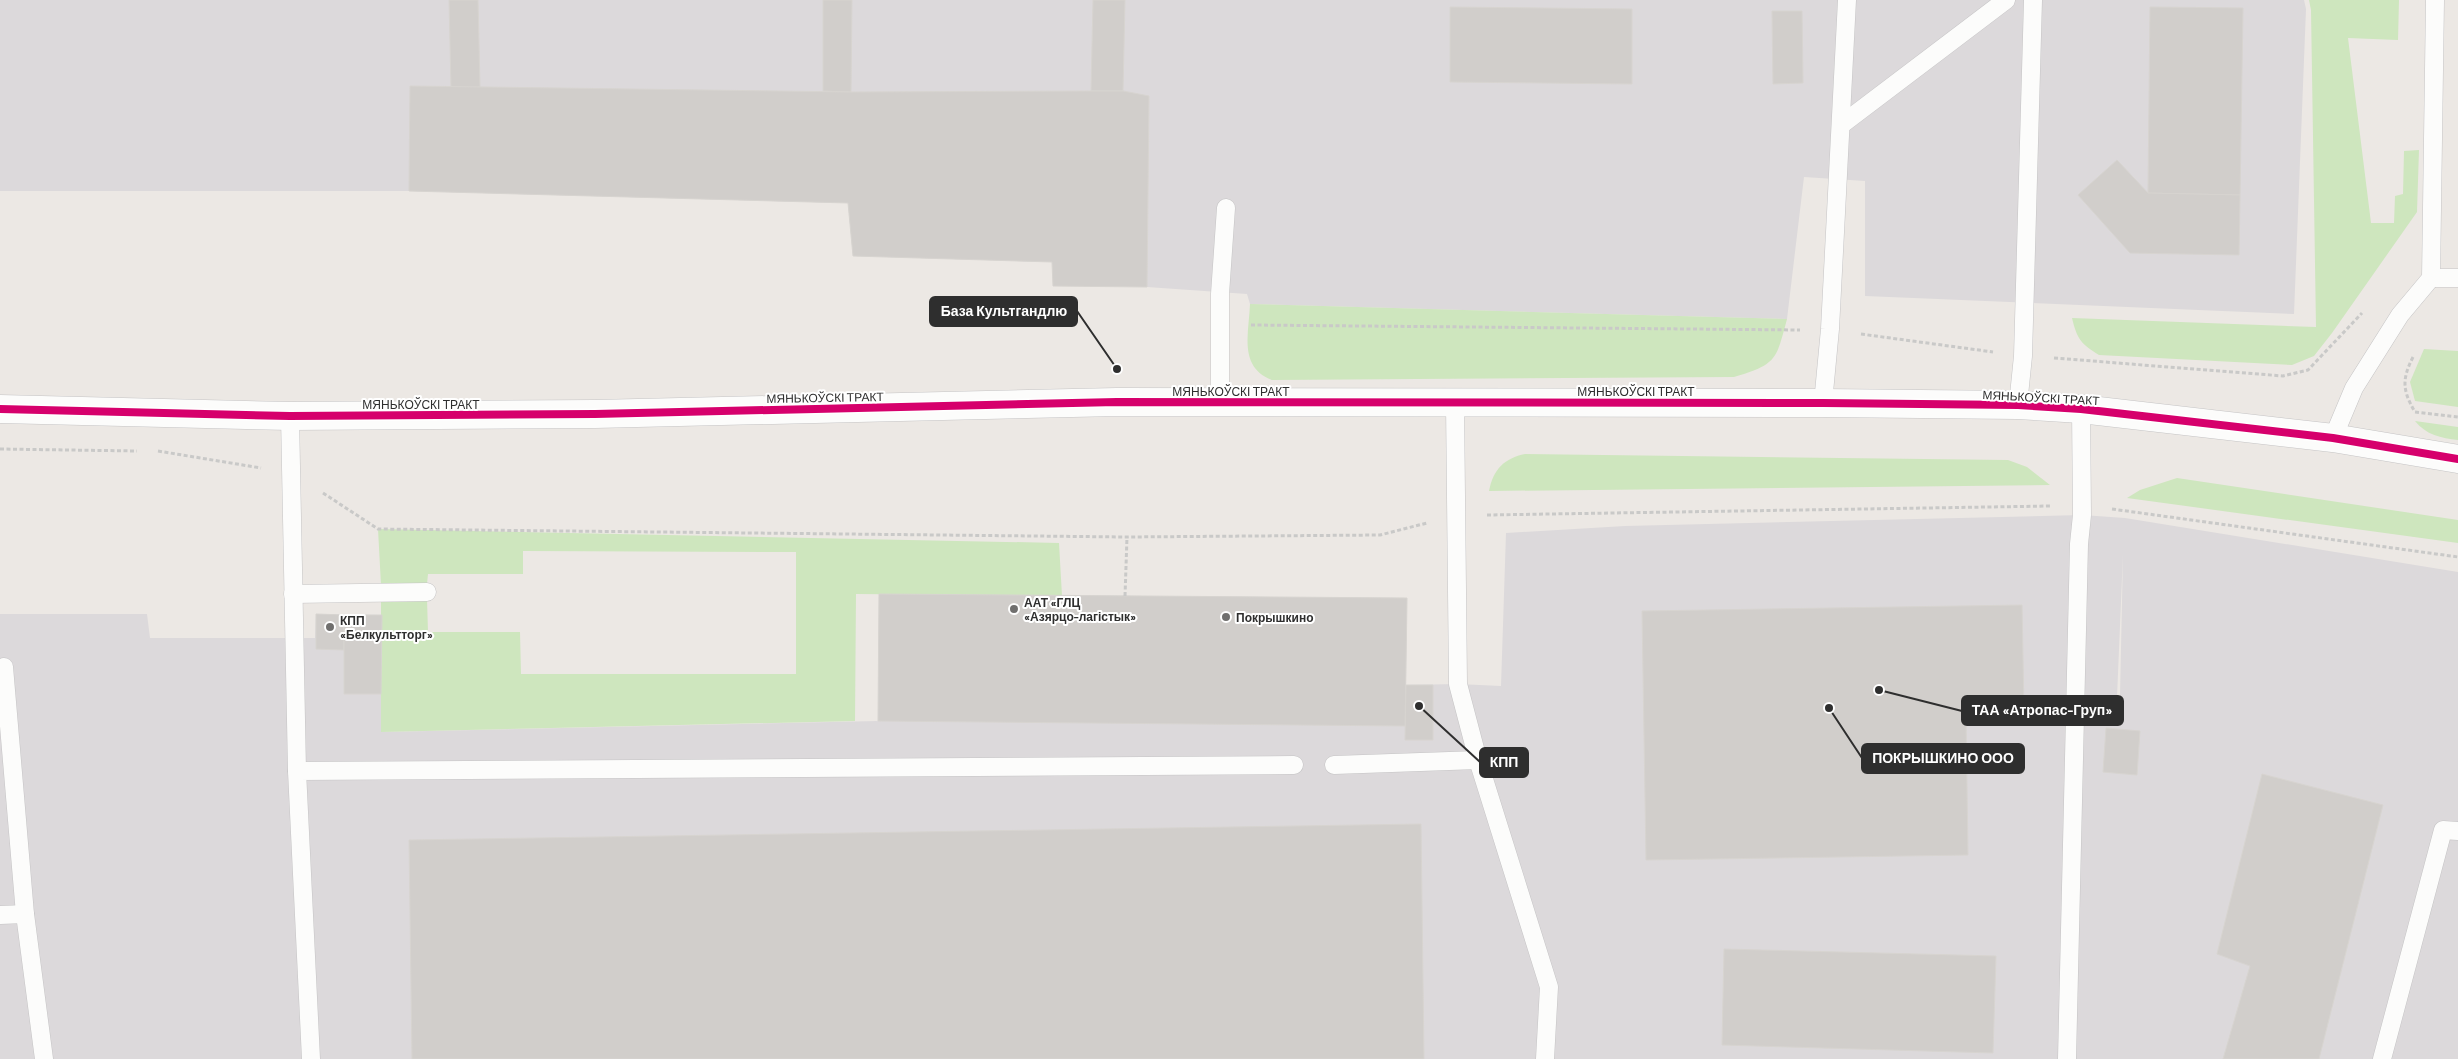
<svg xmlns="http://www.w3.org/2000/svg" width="2458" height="1059" viewBox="0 0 2458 1059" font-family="Barlow,sans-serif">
<rect width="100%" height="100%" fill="#ece8e4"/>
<g fill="#dcd9db" fill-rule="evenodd">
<path d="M 0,0 L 2304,0 L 2306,9 L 2294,314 L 1865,296 L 1865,181 L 1804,177 L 1787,319 L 1250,304 L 1247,294 L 1147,287 L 1052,262 L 853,256 L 848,203 L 409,191 L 0,191 Z"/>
<path d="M 2082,515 L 2125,518 L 2458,572 L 2458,1059 L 0,1059 L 0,614 L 147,614 L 150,638 L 315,638 L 316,614 L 382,615 L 382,732 L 878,721 L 879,594 L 1407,598 L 1406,685 L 1458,684 L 1501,686 L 1506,533 L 1625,526 ZM 2123,554 L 2120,696 L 2117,697 Z"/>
</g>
<g fill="#cee6be">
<path d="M 2309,0 L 2399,0 L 2398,40 L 2348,38 L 2371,223 L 2394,223 L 2395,196 L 2403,194 L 2404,151 L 2419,150 L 2417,212 L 2332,333 L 2314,356 L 2292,365 L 2099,355 C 2081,344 2077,339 2072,318 L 2316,327 L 2311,10 Z"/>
<path d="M 1250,304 L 1787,319 C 1776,360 1777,364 1734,377 L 1272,380 C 1238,367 1249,333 1250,304 Z"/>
<path d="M 2424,349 L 2458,351 L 2458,407 L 2415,401 L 2410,382 Z"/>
<path d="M 2415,421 L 2458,427 L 2458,440 C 2441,438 2426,435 2415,421 Z"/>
<path d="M 1525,454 L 2008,460 L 2027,467 L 2050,485 L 1489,491 C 1493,469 1505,458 1525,454 Z"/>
<path d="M 2177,478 L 2458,520 L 2458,543 L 2127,498 L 2140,490 Z"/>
<path d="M 378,529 L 1059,543 L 1062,596 L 856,594 L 855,721 L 381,732 L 381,601 L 427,599 L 428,632 L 520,632 L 521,674 L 796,674 L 796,552 L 523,551 L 523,574 L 428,574 L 427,584 L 381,585 Z"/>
</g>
<g fill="#d1cecb" stroke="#d7d4d0">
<path d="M 449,0 L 478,0 L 480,87 L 451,88 Z"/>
<path d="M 823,0 L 852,0 L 851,92 L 823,91 Z"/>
<path d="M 1093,0 L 1125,0 L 1123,91 L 1091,91 Z"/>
<path d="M 1450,7 L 1632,9 L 1632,84 L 1450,82 Z"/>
<path d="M 2150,7 L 2243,8 L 2240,195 L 2148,193 Z"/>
<path d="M 1772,11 L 1802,11 L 1803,83 L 1773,84 Z"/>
<path d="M 410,86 L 851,92 L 1091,91 L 1123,91 L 1149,96 L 1147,287 L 1053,286 L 1052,262 L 853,256 L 848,203 L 409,191 Z"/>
<path d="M 2117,160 L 2148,193 L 2240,195 L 2239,255 L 2130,253 L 2078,195 Z"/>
<path d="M 879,594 L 1407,598 L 1405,726 L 878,721 Z"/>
<path d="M 2022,605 L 2024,715 L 1966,716 L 1968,855 L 1646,860 L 1642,611 Z"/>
<path d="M 316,614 L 344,615 L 344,650 L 316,649 Z"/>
<path d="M 344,615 L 382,615 L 381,694 L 344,694 Z"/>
<path d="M 1406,685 L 1433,685 L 1433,740 L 1405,740 Z"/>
<path d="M 2106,728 L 2140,731 L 2137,775 L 2103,772 Z"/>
<path d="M 2262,774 L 2383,805 L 2319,1059 L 2223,1059 L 2250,966 L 2217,954 Z"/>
<path d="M 1421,824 L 1424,1059 L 412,1059 L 409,840 Z"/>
<path d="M 1724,949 L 1996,956 L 1993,1053 L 1722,1045 Z"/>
</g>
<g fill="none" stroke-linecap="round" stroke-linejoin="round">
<g stroke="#c5c4c5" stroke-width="19">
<g id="lane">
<path d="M 1841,125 L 2006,0"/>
<path d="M 2431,278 L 2458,278"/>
<path d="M 1220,402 L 1220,294 L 1226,208"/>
<path d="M 1455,403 L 1458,684 L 1478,760 L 1549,987 L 1545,1059"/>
<path d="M 1823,403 L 1830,329 L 1847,0"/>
<path d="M 2018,405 L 2023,356 L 2033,0"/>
<path d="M 290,416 L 297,771"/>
<path d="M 2333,438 L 2354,388 L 2400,315 L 2431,278 L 2435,0"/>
<path d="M 293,594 L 427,592"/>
<path d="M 4,667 L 25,914 L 44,1059"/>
<path d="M 1334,765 L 1478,760"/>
<path d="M 0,915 L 25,914"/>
<path d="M 311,1059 L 297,771 L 1294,765"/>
<path d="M 2067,1059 L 2079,544 L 2082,515 L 2081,409"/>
<path d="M 2382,1059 L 2443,830 L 2458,831"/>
</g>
</g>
<g stroke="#c5c4c5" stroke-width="29">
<path id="secondary" d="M 0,409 L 290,416 L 595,414 L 1117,402 L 1823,403 L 2018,405 L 2081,409 L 2333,438 L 2458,459"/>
</g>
<g stroke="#c9c9c8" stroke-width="3" stroke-dasharray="4 2.5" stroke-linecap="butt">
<path d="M 1251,325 L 1800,330"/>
<path d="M 1861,334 L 1993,352"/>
<path d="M 2413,357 C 2402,379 2402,390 2415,412 L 2458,417"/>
<path d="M 2054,358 L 2283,376 L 2308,370 L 2362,313"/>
<path d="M 0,449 L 137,451"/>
<path d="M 158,451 L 261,468"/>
<path d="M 323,493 L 378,529 L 1127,537 L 1380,535 L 1427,523"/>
<path d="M 2112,509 L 2458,557"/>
<path d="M 1487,515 L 2051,506"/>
<path d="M 1125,596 L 1127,537"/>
</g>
<use href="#lane" stroke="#fcfcfb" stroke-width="18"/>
<use href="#secondary" stroke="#fcfcfb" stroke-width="28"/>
<g stroke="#fff" stroke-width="11">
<path id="cycleway" d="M 0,409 L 290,416 L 595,414 L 1117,402 L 1823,403 L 2018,405 L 2081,409 L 2333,438 L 2458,459"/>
</g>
<use href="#cycleway" stroke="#d6006c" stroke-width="8"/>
</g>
<g fill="#706f6e" stroke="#fff" stroke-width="2">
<circle cx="1014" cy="609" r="5"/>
<circle cx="1226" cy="617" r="5"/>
<circle cx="330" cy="627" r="5"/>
</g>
<g text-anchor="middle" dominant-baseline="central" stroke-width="4" stroke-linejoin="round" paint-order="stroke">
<g font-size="12" fill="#2e2e2e" stroke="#fff">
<text x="1231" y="391">МЯНЬКОЎСКІ ТРАКТ</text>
<text x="1636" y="391">МЯНЬКОЎСКІ ТРАКТ</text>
<text transform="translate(825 397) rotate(-1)">МЯНЬКОЎСКІ ТРАКТ</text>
<text transform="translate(2041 397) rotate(3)">МЯНЬКОЎСКІ ТРАКТ</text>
<text x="421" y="404">МЯНЬКОЎСКІ ТРАКТ</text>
</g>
<g font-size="12" font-weight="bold" fill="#2e2e2e" stroke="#fff" text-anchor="start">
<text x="1024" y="602">ААТ «ГЛЦ<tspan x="1024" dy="14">«Азярцо-лагістык»</tspan></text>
<text x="1236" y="617">Покрышкино</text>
<text x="340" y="620">КПП<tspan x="340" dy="14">«Белкультторг»</tspan></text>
</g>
</g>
<path fill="none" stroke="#2e2e2e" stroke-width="2" d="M1117 369L1077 311M1879 690L1962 711M1829 708L1862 758M1419 706L1480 762"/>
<g fill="#2e2e2e" stroke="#fff" stroke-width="2">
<circle cx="1117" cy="369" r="5"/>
<circle cx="1879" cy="690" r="5"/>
<circle cx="1829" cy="708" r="5"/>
<circle cx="1419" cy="706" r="5"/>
</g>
<g fill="#2e2e2e" stroke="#2e2e2e" stroke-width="2">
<rect x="930" y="297" width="147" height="29" rx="5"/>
<rect x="1962" y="696" width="161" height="29" rx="5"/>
<rect x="1862" y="744" width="162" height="29" rx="5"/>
<rect x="1480" y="748" width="48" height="29" rx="5"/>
</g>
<g font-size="14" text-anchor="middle" font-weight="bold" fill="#fff">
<text x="1004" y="316">База Культгандлю</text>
<text x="2042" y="715">ТАА «Атропас-Груп»</text>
<text x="1943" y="763">ПОКРЫШКИНО ООО</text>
<text x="1504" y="767">КПП</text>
</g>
</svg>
